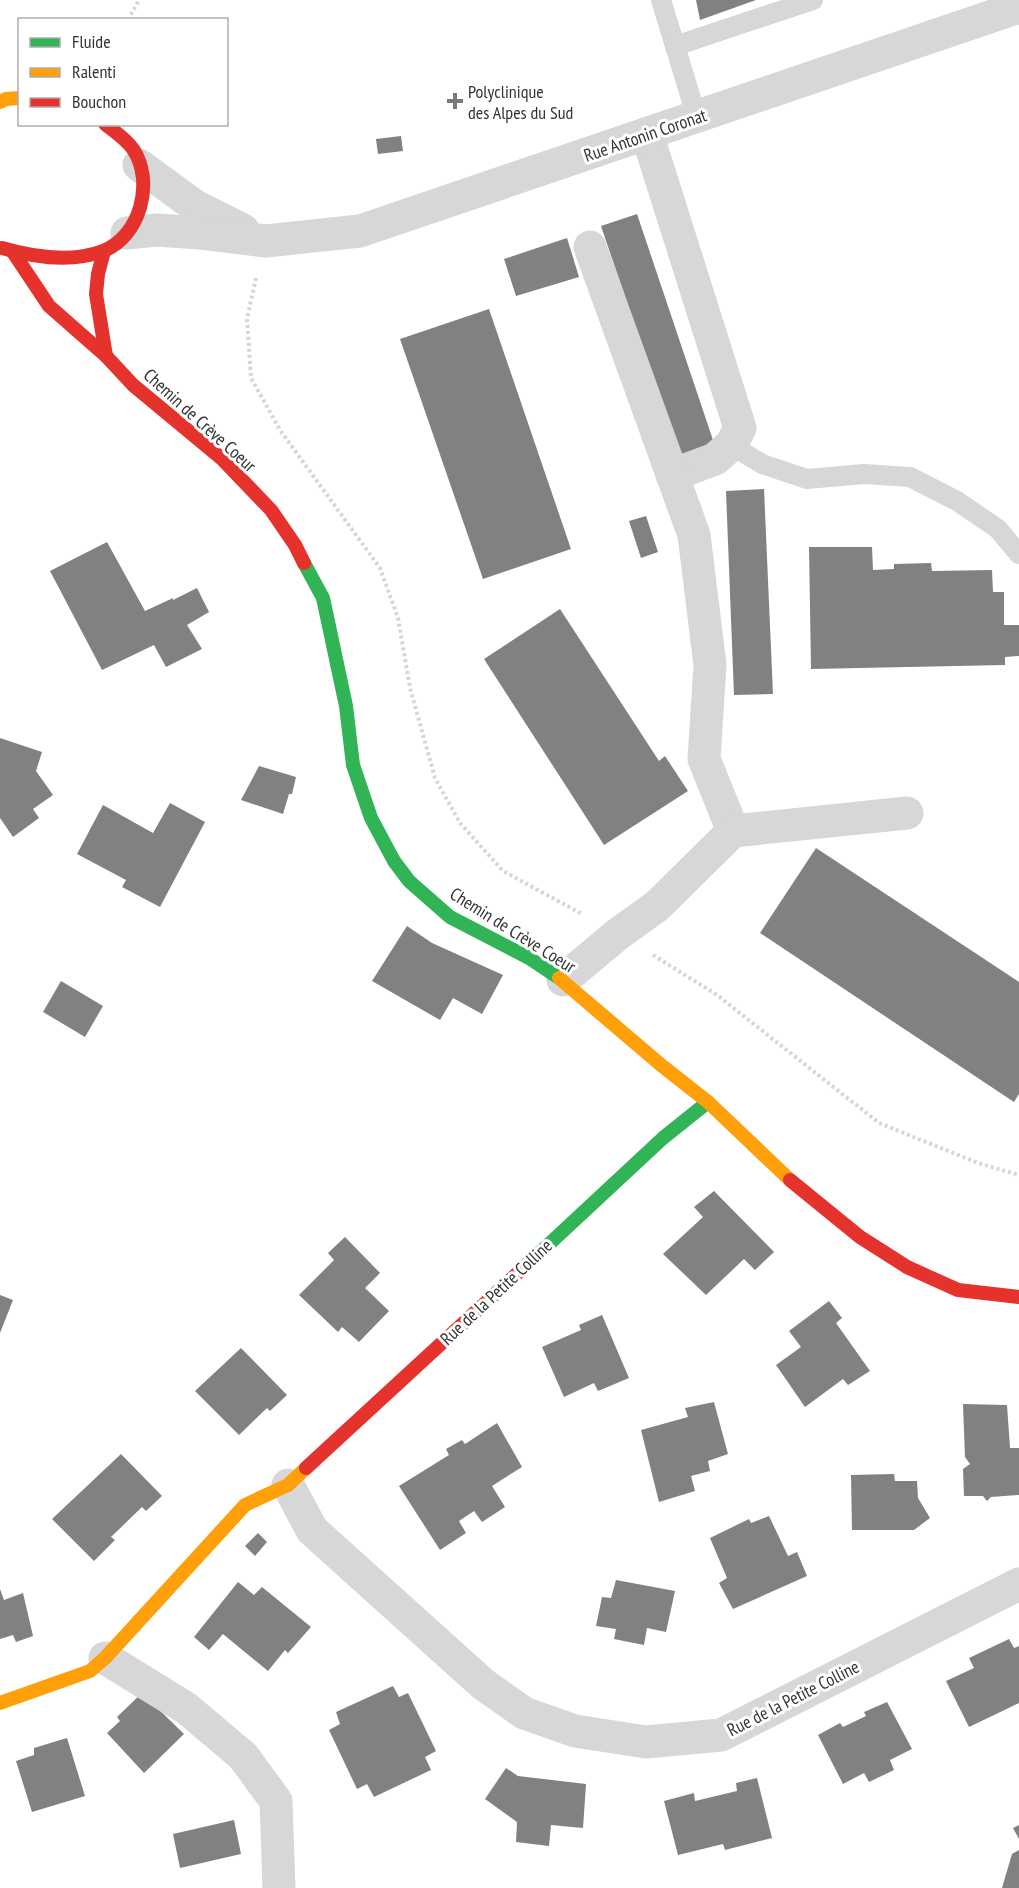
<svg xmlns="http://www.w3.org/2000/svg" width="1019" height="1888" viewBox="0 0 1019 1888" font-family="'PT Sans Narrow',sans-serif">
<rect width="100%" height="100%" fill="#fff"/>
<g fill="#818181">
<path d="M 696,0 L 756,0 L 700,20 Z"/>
<path d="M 401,136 L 403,151 L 378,154 L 376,139 Z"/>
<path d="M 637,214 L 715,446 L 680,458 L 601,226 Z"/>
<path d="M 567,238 L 579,277 L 516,296 L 504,259 Z"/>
<path d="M 489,309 L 571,549 L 483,579 L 400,339 Z"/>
<path d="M 764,489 L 773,694 L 734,695 L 726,491 Z"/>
<path d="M 646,516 L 658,552 L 641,558 L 629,521 Z"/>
<path d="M 107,542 L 145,611 L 173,598 L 173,600 L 197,588 L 209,612 L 187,625 L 202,649 L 166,667 L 154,645 L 102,670 L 50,571 Z"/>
<path d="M 809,547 L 872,547 L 873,570 L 894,569 L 894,564 L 931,563 L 932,571 L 992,570 L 993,592 L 1004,592 L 1004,625 L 1019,625 L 1019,656 L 1005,657 L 1005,665 L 811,669 Z"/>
<path d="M 560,609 L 659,761 L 665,756 L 688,791 L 604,845 L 484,659 Z"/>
<path d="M 0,738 L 42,752 L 36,771 L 53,795 L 33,809 L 39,818 L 13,837 L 0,818 Z"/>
<path d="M 259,766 L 296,777 L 292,794 L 289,794 L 283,814 L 241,800 Z"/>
<path d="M 170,803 L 205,822 L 160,907 L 122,887 L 126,880 L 77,854 L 103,805 L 153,833 Z"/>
<path d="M 816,848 L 1019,982 L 1019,1094 L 1014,1102 L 760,933 Z"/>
<path d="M 407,926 L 432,943 L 503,975 L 482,1014 L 453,998 L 440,1020 L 372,981 Z"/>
<path d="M 61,981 L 103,1006 L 85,1037 L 43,1012 Z"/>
<path d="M 714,1191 L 774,1252 L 755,1270 L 744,1259 L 706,1295 L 663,1254 L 703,1217 L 694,1207 Z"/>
<path d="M 345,1237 L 380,1273 L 365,1288 L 389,1311 L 359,1342 L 342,1327 L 338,1332 L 299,1295 L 334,1260 L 328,1253 Z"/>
<path d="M 0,1295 L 13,1300 L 0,1333 Z"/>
<path d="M 829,1301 L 842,1318 L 836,1323 L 870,1371 L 848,1385 L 843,1379 L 805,1407 L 776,1365 L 801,1347 L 789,1331 Z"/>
<path d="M 602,1315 L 629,1378 L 598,1391 L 594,1383 L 564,1397 L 542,1347 L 581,1330 L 579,1325 Z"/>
<path d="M 241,1348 L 287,1395 L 270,1411 L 267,1408 L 239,1435 L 195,1391 Z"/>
<path d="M 714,1402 L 728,1454 L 708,1461 L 710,1471 L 691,1476 L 695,1491 L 659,1502 L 641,1430 L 688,1417 L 685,1408 Z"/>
<path d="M 963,1404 L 1007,1405 L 1010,1448 L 1019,1448 L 1019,1495 L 991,1497 L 987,1501 L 983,1496 L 964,1496 L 963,1469 L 970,1464 L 965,1457 Z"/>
<path d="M 497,1423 L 522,1467 L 492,1486 L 505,1507 L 482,1522 L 474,1511 L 459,1521 L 466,1533 L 440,1550 L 399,1486 L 449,1455 L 446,1449 L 462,1440 L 465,1444 Z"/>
<path d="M 121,1454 L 162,1496 L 146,1511 L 142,1507 L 111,1537 L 115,1540 L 94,1561 L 52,1519 Z"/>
<path d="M 894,1474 L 895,1481 L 917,1481 L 918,1498 L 930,1518 L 914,1530 L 852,1530 L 851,1475 Z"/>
<path d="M 769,1516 L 788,1556 L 797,1552 L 807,1576 L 733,1609 L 719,1583 L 727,1578 L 710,1538 L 749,1519 L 751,1523 Z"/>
<path d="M 258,1533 L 267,1542 L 255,1556 L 245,1546 Z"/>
<path d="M 616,1580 L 675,1591 L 666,1632 L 647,1628 L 644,1645 L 614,1639 L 616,1629 L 596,1626 L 602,1597 L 611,1598 Z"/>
<path d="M 238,1582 L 254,1595 L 262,1587 L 311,1627 L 288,1653 L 285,1650 L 268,1671 L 223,1634 L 209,1650 L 194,1637 Z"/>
<path d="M 0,1589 L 4,1600 L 23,1593 L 33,1636 L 16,1642 L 13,1635 L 0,1639 Z"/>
<path d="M 1009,1639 L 1014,1648 L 1019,1646 L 1019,1703 L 969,1727 L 946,1681 L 974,1668 L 969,1658 Z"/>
<path d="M 393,1686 L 399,1697 L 408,1693 L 436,1751 L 425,1757 L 431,1770 L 374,1797 L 367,1784 L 357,1789 L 329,1730 L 340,1724 L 336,1712 Z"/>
<path d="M 142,1693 L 184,1734 L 144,1773 L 107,1733 L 120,1721 L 117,1717 Z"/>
<path d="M 887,1702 L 912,1749 L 890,1760 L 894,1770 L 869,1782 L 864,1773 L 843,1784 L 818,1735 L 840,1723 L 843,1727 L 866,1716 L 864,1712 Z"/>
<path d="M 67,1738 L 85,1796 L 32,1812 L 16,1761 L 34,1755 L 34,1748 Z"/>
<path d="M 506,1768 L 518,1776 L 586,1784 L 583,1828 L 551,1825 L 549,1846 L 516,1842 L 517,1822 L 485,1799 Z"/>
<path d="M 757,1778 L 772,1838 L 725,1850 L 723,1844 L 678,1855 L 664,1801 L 694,1793 L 695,1801 L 737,1791 L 736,1783 Z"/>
<path d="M 234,1820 L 241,1854 L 180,1868 L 173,1834 Z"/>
<path d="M 1019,1825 L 1019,1839 L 1013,1828 Z"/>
<path d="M 1019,1850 L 1019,1888 L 1002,1888 L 1012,1854 Z"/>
</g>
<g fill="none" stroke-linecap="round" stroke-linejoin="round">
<g stroke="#d6d6d6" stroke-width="4" stroke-dasharray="3 3" stroke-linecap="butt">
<path d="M 128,20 L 139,0"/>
<path d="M 256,278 L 247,319 L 251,378 L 280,430 L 380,568 L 398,618 L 410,688 L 435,778 L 460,823 L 503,871 L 582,914"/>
<path d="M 653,955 L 717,995 L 879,1123 L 978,1163 L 1019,1175"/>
</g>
<g stroke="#d7d7d7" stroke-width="20">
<path d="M 661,0 L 697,118"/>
<path d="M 675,46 L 813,0"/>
<path d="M 731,445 L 762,464 L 807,479 L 864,474 L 910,477 L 957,501 L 998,529 L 1019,554"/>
</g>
<g stroke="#d7d7d7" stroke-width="33">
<path d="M 647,134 L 740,428 L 731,445 L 715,459 L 672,475"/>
<path d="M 139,165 L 195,206 L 243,230"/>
<path d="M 127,233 L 157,230 L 200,233 L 266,241 L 360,231 L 1019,7"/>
<path d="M 590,247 L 694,535 L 710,665 L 704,759 L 733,831"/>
<path d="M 563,980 L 618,934 L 657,906 L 733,831 L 907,813"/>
<path d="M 288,1485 L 312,1530 L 483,1684 L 524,1713 L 575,1731 L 646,1742 L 721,1735 L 1019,1584"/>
<path d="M 105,1658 L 186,1708 L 243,1756 L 276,1801 L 279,1888"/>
</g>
<g stroke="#30b455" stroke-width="14">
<path d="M 304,563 L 323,598 L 346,706 L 353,765 L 371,818 L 394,861 L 409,881 L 450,917 L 529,958 L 559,978"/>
<path d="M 533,1259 L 663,1138 L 708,1102"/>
</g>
<g stroke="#ff9f0a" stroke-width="14">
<path d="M 0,102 L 6,99 L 20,98"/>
<path d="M 559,978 L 661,1065 L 708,1102 L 790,1180"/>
<path d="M 0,1703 L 90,1671 L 105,1658 L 245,1505 L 288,1485 L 306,1468"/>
</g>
<g stroke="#e5322d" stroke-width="14">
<path d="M 2,248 C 33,257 71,263 103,251 C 140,237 155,182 133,149 C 126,139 114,131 105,124"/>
<path d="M 104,251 L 98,274 L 96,294 L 106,356"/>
<path d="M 13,252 L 49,306 L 106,356 L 133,385 L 221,458 L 271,510 L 295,545 L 304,563"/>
<path d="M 790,1180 L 860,1237 L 907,1267 L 958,1290 L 1019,1297"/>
<path d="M 306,1468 L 533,1259"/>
</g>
</g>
<path fill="#7a7a7a" stroke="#fff" stroke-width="2" d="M452 92h6v6h6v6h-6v6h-6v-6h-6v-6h6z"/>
<g text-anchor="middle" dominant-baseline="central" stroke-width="6" stroke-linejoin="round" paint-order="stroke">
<g font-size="18" fill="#333" stroke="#fff" text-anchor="start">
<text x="468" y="91">Polyclinique<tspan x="468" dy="21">des Alpes du Sud</tspan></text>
</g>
<g font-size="18" fill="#333" stroke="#fff">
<text transform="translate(645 135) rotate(-19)">Rue Antonin Coronat</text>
<text transform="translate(200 420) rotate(42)">Chemin de Crève Coeur</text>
<text transform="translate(513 930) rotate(32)">Chemin de Crève Coeur</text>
<text transform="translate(496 1292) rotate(-43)">Rue de la Petite Colline</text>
<text transform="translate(793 1698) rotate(-27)">Rue de la Petite Colline</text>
</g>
</g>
<rect x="18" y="18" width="210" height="108" fill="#ffffff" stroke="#adadad" stroke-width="1.5"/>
<rect x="30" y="38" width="30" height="9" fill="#30b455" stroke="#adadad" stroke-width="1.5"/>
<text x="72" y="48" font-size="18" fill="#333333">Fluide</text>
<rect x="30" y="68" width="30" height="9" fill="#ff9f0a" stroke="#adadad" stroke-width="1.5"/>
<text x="72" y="78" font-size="18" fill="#333333">Ralenti</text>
<rect x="30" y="98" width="30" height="9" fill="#e5322d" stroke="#adadad" stroke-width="1.5"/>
<text x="72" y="108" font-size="18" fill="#333333">Bouchon</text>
</svg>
